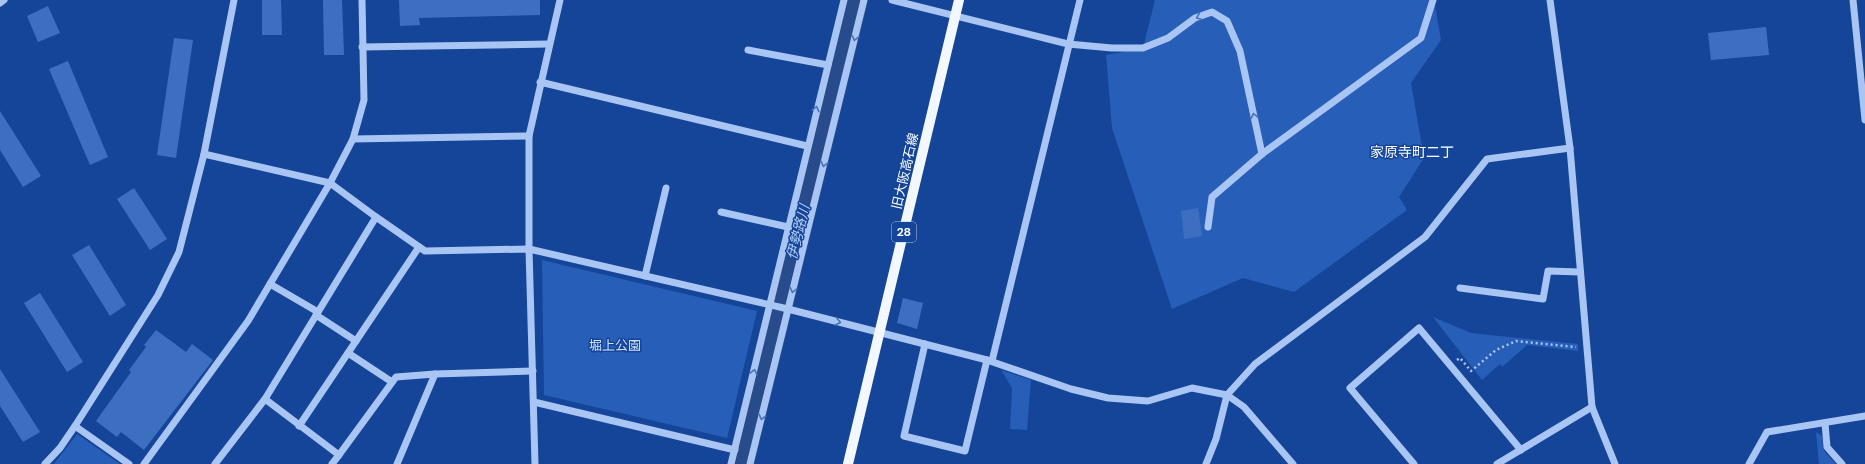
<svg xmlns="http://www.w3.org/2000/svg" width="1865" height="464" viewBox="0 0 1865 464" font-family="'DM Sans','Noto Sans JP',sans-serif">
<rect width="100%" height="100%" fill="#144599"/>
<g fill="#275eb7">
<path d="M 1155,0 L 1434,0 L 1441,40 L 1411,83 L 1424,158 L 1399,197 L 1407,210 L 1294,292 L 1243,278 L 1172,309 L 1112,128 L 1106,55 L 1143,48 Z"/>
<path d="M 542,260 L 757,311 L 727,438 L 544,395 Z"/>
<path d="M 1433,317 L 1471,333 L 1578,344 L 1578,351 L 1527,345 L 1502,367 L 1500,364 L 1482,380 Z"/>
<path d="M 1001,370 L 1031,380 L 1027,430 L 1010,429 L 1012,388 Z"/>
<path d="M 1816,432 L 1822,436 L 1824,451 L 1836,464 L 1819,464 Z"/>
<path d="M 77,434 L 120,464 L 54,464 Z"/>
</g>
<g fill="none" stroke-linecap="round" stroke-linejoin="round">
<path stroke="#284c8b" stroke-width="26" d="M 741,464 L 855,0"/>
</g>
<g fill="#3d6fc1">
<path d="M 262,0 L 281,0 L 282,35 L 262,35 Z"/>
<path d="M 323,0 L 342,0 L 344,55 L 324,55 Z"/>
<path d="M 399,0 L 540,0 L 540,15 L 419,18 L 420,25 L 400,26 Z"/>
<path d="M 48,6 L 60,33 L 38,42 L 27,16 Z"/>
<path d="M 1766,27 L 1769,55 L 1711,60 L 1708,33 Z"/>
<path d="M 174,38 L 193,40 L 176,158 L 157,155 Z"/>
<path d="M 68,61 L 108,157 L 90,165 L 49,69 Z"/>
<path d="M 0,111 L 41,176 L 23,187 L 0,150 Z"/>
<path d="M 134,188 L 167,239 L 150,250 L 117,199 Z"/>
<path d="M 1198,208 L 1202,236 L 1184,239 L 1181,211 Z"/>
<path d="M 89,245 L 126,305 L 110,316 L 72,255 Z"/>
<path d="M 40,293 L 83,362 L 67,372 L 24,303 Z"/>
<path d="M 903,298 L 923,303 L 917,329 L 897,323 Z"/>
<path d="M 156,330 L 186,352 L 192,344 L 213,360 L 144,450 L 121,432 L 117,437 L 96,421 L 131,372 L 129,370 L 146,347 L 144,345 Z"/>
<path d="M 0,369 L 40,432 L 23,442 L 0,406 Z"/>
</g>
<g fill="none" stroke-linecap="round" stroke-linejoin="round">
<path stroke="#a8c5f3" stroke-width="2.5" stroke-dasharray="2 3" stroke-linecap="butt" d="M 1457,360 L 1460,358 L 1471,371 L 1496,350 L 1516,341 L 1576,347"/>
<g stroke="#a8c5f3" stroke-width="7">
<path d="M 892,0 L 1068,44 L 1112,48 L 1143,48 L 1168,38 L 1195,18 L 1212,12 L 1227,21 L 1240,51 L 1262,154"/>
<path d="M 1550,0 L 1570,148 L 1592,407 L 1615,464"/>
<path d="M 1853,0 L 1865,120"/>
<path d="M 0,3 L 4,0"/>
<path d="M 362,47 L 549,44"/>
<path d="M 748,50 L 828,65"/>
<path d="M 540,82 L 807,146"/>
<path d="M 353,139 L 529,136"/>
<path d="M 204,154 L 330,183 L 376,217 L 265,399 L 215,464"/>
<path d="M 721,212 L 788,227"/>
<path d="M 376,217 L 425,251 L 529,249 L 788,309 L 987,360 L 1071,389 L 1108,398 L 1148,401 L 1192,388 L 1227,395 L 1244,407 L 1293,464"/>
<path d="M 1208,227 L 1212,197 L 1262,154 L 1421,38 L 1433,0"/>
<path d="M 645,276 L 666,188"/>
<path d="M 270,284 L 318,312"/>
<path d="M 1460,288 L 1543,299 L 1548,271 L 1580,272"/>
<path d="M 316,315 L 356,341"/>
<path d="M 925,344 L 904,436 L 965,451 L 987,360"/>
<path d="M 348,353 L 392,382"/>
<path d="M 992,361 L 1080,0"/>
<path d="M 435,374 L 533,371"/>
<path d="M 265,399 L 339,455 L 396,377 L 435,374 L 397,464"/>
<path d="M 534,402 L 735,450"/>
<path d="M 1825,423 L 1827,447 L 1842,464"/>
<path d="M 75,426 L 129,464"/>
<path d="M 299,426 L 419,247"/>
<path d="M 45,464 L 60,448 L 75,426 L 158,295 L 179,252 L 204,154 L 234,0"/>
<path d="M 144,464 L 248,321 L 330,183 L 353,139 L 364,100 L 362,0"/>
<path d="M 332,464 L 339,455"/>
<path d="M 535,464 L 529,249 L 529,136 L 560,0"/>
<path d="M 731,464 L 844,0"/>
<path d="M 750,464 L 864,0"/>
<path d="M 1206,464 L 1216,439 L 1227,395 L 1255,364 L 1425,237 L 1487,159 L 1570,148"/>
<path d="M 1414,464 L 1350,388 L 1419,328 L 1521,450"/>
<path d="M 1497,464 L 1592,407"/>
<path d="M 1749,464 L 1767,432 L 1865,416"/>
</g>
<path stroke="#f3f7ff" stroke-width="10" d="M 848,464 L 959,0"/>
</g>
<defs><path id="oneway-chevron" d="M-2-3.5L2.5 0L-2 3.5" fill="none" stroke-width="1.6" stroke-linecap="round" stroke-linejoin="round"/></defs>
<g stroke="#4872b8">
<use href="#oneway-chevron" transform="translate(1199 17) rotate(157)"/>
<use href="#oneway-chevron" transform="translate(855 38) rotate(104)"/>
<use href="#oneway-chevron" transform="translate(816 109) rotate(-76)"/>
<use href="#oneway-chevron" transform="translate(1254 116) rotate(-102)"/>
<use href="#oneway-chevron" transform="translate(824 164) rotate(104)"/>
<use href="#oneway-chevron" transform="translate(793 290) rotate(104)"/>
<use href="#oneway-chevron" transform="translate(838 322) rotate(14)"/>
<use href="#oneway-chevron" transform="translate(754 372) rotate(-76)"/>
<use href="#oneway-chevron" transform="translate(762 417) rotate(104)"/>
</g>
<g text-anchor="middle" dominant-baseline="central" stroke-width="3" stroke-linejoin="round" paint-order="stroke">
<rect fill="#144599" stroke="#b8c7e0" stroke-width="1" x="892" y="222" width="24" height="20" rx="3"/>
<g font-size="12" font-weight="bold" fill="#fff">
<text x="904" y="232">28</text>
</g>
<g font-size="13" fill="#fff" stroke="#144599">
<text transform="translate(905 171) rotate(-77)">旧大阪高石線</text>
</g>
<g font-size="13" fill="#d0e1fd" stroke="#144599">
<text x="615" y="345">堀上公園</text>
</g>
<g font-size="14" fill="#fff" stroke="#144599">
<text x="1412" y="152">家原寺町二丁</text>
</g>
<g font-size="14" font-style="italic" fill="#b4cff9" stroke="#144599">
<text transform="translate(798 232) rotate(-76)">伊勢路川</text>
</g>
</g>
</svg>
